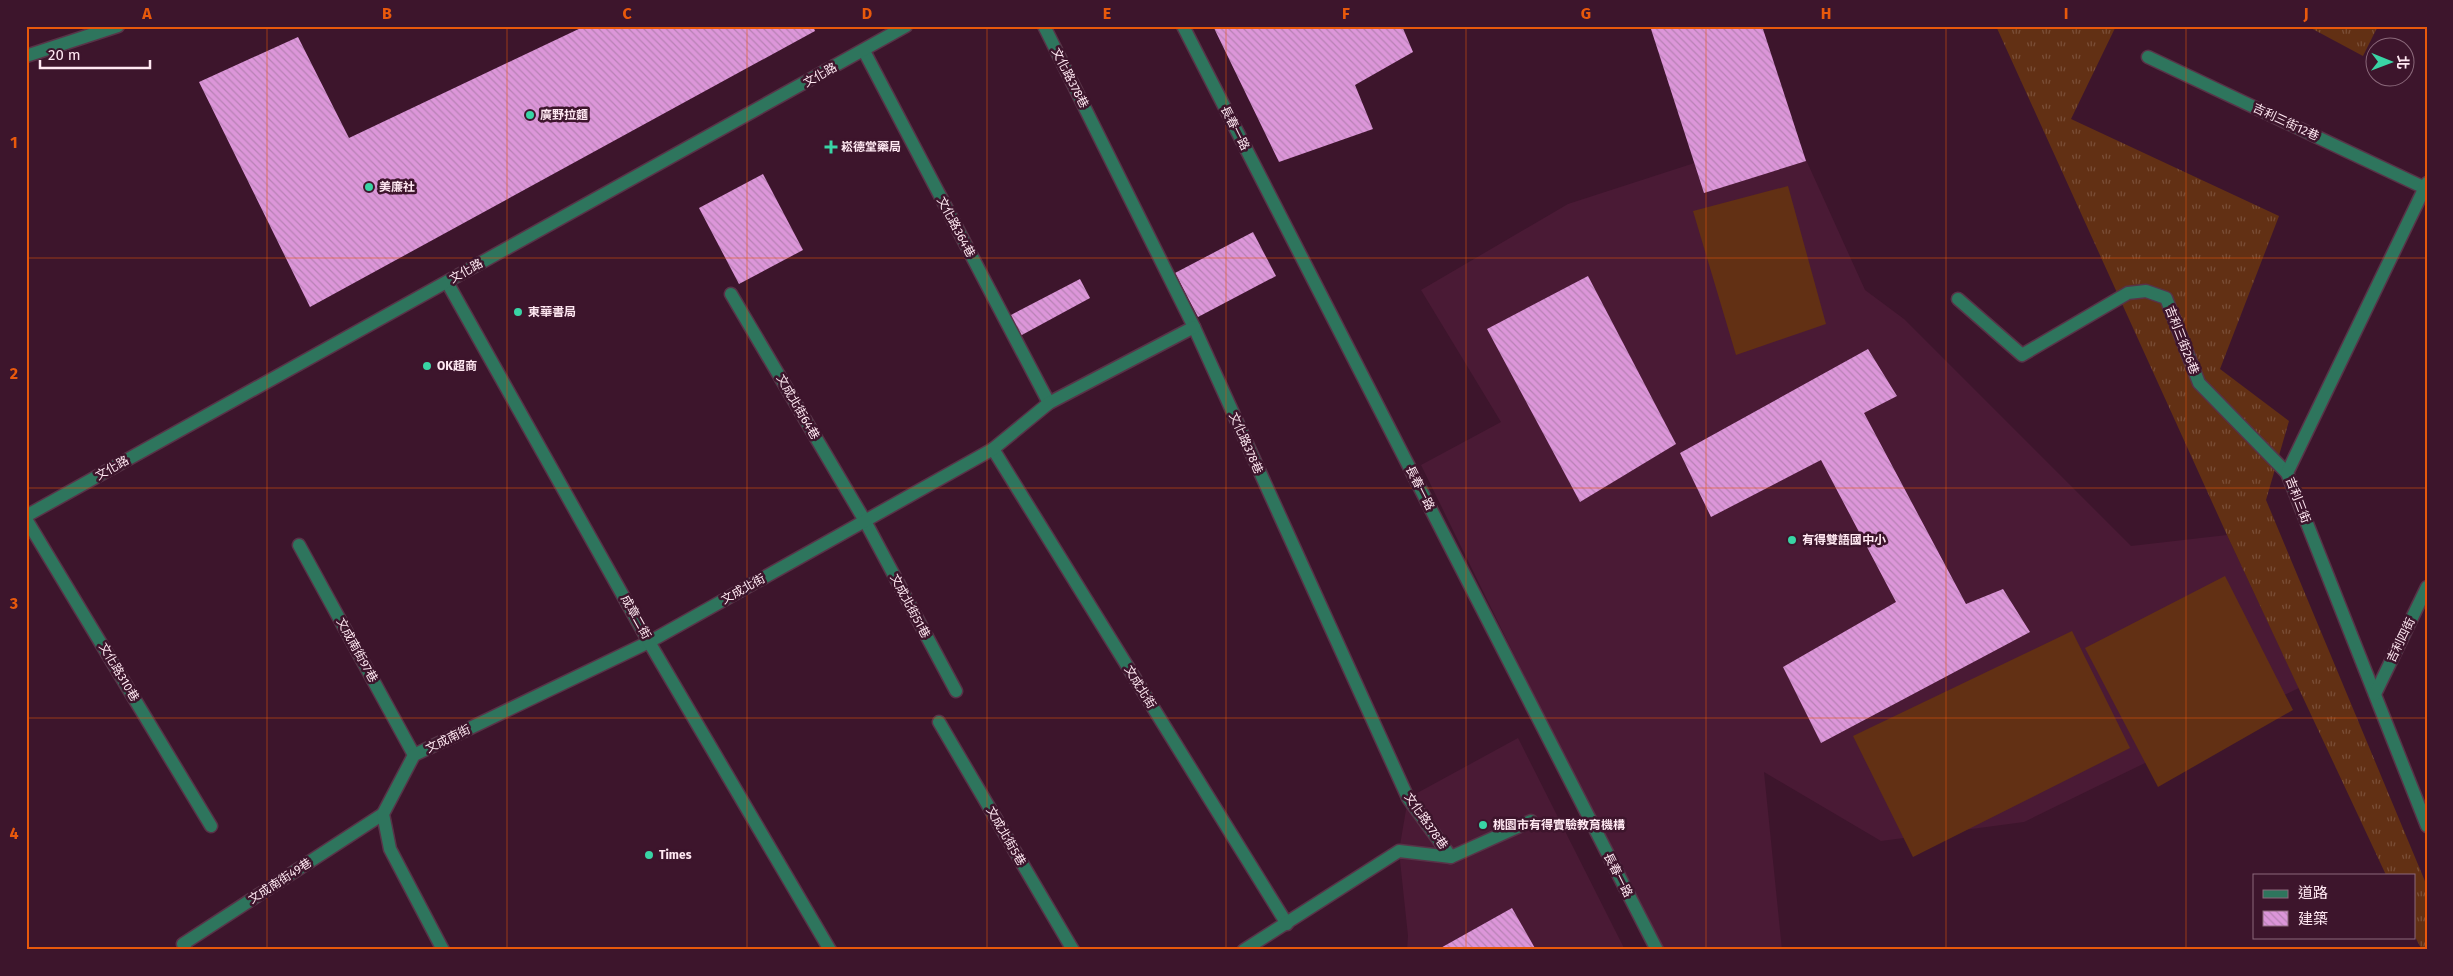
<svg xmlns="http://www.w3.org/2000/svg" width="2453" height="976" viewBox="0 0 2453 976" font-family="'Fira Sans','Noto Sans TC',sans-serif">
<defs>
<pattern id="grass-tufts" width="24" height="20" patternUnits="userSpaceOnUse" patternTransform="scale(1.25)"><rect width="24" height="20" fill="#623014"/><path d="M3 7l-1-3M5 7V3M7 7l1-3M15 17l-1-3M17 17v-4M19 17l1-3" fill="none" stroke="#7a4e37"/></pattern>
<pattern id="building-back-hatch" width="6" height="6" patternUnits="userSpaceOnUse" patternTransform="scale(1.25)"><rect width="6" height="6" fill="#dc96d9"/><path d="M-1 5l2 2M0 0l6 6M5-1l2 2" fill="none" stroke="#b882b5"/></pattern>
</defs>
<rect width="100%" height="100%" fill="#3d152c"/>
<g fill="#4a1a35">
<path d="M 1793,131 L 1865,290 L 1904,319 L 2131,546 L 2227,535 L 2299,688 L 2024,822 L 1881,841 L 1764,772 L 1782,950 L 1659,950 L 1421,465 L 1501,422 L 1421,290 L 1568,204 Z"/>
<path d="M 1518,738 L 1625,950 L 1407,950 L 1408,936 L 1399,851 L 1408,798 Z"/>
</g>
<g fill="url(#grass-tufts)">
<path d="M 1996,26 L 2116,26 L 2071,119 L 2279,216 L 2220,369 L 2289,421 L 2266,500 L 2427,886 L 2427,950 L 2422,950 L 2414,935 L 2414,875 L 2386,875 L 2227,535 Z"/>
<path d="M 2307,26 L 2378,26 L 2363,56 Z"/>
</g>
<g fill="#623014">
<path d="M 1788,186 L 1826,324 L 1736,355 L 1693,211 Z"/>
<path d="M 2225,576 L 2293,710 L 2158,787 L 2085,648 Z"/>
<path d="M 2072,631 L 2130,748 L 1913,857 L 1853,736 Z"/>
</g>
<g fill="url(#building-back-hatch)">
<path d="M 585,26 L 813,26 L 815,31 L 310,307 L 199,82 L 298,37 L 349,138 Z"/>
<path d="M 1213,26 L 1402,26 L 1413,52 L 1355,85 L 1373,129 L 1279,162 Z"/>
<path d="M 1650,26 L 1762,26 L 1806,161 L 1704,193 Z"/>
<path d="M 763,174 L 803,250 L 739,284 L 699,208 Z"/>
<path d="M 1253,232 L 1276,276 L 1198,317 L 1175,273 Z"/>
<path d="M 1588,276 L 1676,444 L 1580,502 L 1487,329 Z"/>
<path d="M 1080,279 L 1090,298 L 1020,336 L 1009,316 Z"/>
<path d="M 1868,349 L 1897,396 L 1864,413 L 1966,604 L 2003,589 L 2030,632 L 1821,743 L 1783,667 L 1896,602 L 1821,460 L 1711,517 L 1680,453 Z"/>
<path d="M 1512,908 L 1536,950 L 1437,950 Z"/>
</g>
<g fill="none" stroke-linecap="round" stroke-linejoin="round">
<g stroke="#583348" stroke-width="15">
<g id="service">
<path d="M 1044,26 L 1194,327 L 1408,798 L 1451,857"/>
<path d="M 864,51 L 1049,403"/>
<path d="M 731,294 L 865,521 L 956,691"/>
<path d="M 1958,299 L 2022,355 L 2128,293 L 2146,291 L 2166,298 L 2199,383 L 2287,473"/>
<path d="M 993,449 L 1287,924"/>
<path d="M 26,519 L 211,826"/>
<path d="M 299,545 L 414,755"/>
<path d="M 939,722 L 1073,950"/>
<path d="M 186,950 L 183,944 L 383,814"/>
<path d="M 443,950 L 390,849 L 383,814 L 414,755 L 649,642 L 993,449 L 1049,403 L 1194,327"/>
<path d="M 1244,950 L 1399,851 L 1451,857 L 1531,821"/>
</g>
</g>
<g stroke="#583348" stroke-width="15">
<g id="minor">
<path d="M 1183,26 L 1657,950"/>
<path d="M 26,56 L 118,26"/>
<path d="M 2148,57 L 2425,188"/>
<path d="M 2427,183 L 2287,473 L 2427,826"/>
<path d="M 447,282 L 649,642 L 830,950"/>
<path d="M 2375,694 L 2427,587"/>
</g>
</g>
<g stroke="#583348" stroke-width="15">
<path id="tertiary" d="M 26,516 L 906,26"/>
</g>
<use href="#service" stroke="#2e755d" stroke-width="12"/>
<use href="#minor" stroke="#2e755d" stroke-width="12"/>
<use href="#tertiary" stroke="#2e755d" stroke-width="12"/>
</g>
<path fill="none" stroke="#e8590c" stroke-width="1" stroke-opacity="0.55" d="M 267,26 L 267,950M 507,26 L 507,950M 747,26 L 747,950M 987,26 L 987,950M 1226,26 L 1226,950M 1466,26 L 1466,950M 1706,26 L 1706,950M 1946,26 L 1946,950M 2186,26 L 2186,950M 26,258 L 2427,258M 26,488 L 2427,488M 26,718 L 2427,718"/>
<g fill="#39d4a5" stroke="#3d152c" stroke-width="2">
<circle cx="530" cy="115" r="5"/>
<path d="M828.5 139.5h5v5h5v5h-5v5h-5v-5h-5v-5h5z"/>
<circle cx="369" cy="187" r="5"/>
<circle cx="518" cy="312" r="5"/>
<circle cx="427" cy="366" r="5"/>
<circle cx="1792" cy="540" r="5"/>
<circle cx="1483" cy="825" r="5"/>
<circle cx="649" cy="855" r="5"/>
</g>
<g text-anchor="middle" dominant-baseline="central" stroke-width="5" stroke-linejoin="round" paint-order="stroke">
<g font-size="12" fill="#ffe8f2" stroke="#3d152c">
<text transform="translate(820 75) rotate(-29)">文化路</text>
<text transform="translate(1070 78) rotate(63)">文化路378巷</text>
<text transform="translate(2286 122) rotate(25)">吉利三街12巷</text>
<text transform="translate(1235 128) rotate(63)">長春一路</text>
<text transform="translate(956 227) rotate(62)">文化路364巷</text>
<text transform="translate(466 271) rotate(-29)">文化路</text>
<text transform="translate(2182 340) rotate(69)">吉利三街26巷</text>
<text transform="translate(798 407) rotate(60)">文成北街64巷</text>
<text transform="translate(1246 443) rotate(66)">文化路378巷</text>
<text transform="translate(112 468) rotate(-29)">文化路</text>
<text transform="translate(1420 488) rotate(63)">長春一路</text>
<text transform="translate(2298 500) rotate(69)">吉利三街</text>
<text transform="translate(743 589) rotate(-29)">文成北街</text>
<text transform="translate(910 606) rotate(62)">文成北街51巷</text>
<text transform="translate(636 617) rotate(61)">成章二街</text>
<text transform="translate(2401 640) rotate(-64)">吉利四街</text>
<text transform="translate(357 650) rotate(61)">文成南街97巷</text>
<text transform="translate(119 672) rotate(59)">文化路310巷</text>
<text transform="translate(1140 687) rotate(58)">文成北街</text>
<text transform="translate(448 739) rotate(-26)">文成南街</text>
<text transform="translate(1426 821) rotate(55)">文化路378巷</text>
<text transform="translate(1006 836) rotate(60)">文成北街5巷</text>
<text transform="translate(1618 875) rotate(63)">長春一路</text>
<text transform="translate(280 881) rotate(-33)">文成南街49巷</text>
</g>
<g font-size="12" font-weight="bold" fill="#ffe8f2" stroke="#3d152c" text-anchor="start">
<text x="540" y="115">廣野拉麵</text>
<text x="841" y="147">崧德堂藥局</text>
<text x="379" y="187">美廉社</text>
<text x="528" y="312">東華書局</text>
<text x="437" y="366">OK超商</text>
<text x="1802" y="540">有得雙語國中小</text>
<text x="1493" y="825">桃園市有得實驗教育機構</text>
<text x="659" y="855">Times</text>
</g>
</g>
<rect width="2453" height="976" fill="none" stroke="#3d152c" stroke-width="55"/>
<rect x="2253" y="874" width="162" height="65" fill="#3d152c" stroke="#8b697b"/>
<rect x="2263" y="890" width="25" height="8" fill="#2e755d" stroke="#8b697b"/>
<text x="2298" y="898" font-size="15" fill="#ffe8f2">道路</text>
<rect x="2263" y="911" width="25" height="15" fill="url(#building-back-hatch)" stroke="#8b697b"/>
<text x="2298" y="924" font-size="15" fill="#ffe8f2">建築</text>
<g transform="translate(2390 62) rotate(91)"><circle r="24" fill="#3d152c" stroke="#8b697b"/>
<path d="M0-4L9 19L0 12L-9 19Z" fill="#39d4a5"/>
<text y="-8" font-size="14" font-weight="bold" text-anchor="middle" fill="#ffe8f2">北</text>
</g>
<path d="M40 60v8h110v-8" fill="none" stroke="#ffe8f2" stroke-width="2.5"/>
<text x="48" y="60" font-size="15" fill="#ffe8f2" stroke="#3d152c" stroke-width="4" paint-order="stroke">20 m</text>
<rect x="28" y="28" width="2398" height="920" fill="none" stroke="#e8590c" stroke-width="2"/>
<g font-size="16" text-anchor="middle" font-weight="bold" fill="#e8590c">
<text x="147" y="19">A</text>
<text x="387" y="19">B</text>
<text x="627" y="19">C</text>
<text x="867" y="19">D</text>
<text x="1107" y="19">E</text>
<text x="1346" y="19">F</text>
<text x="1586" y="19">G</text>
<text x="1826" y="19">H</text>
<text x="2066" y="19">I</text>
<text x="2306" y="19">J</text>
<text x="14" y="148">1</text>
<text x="14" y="379">2</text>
<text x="14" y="609">3</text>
<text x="14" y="839">4</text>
</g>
</svg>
